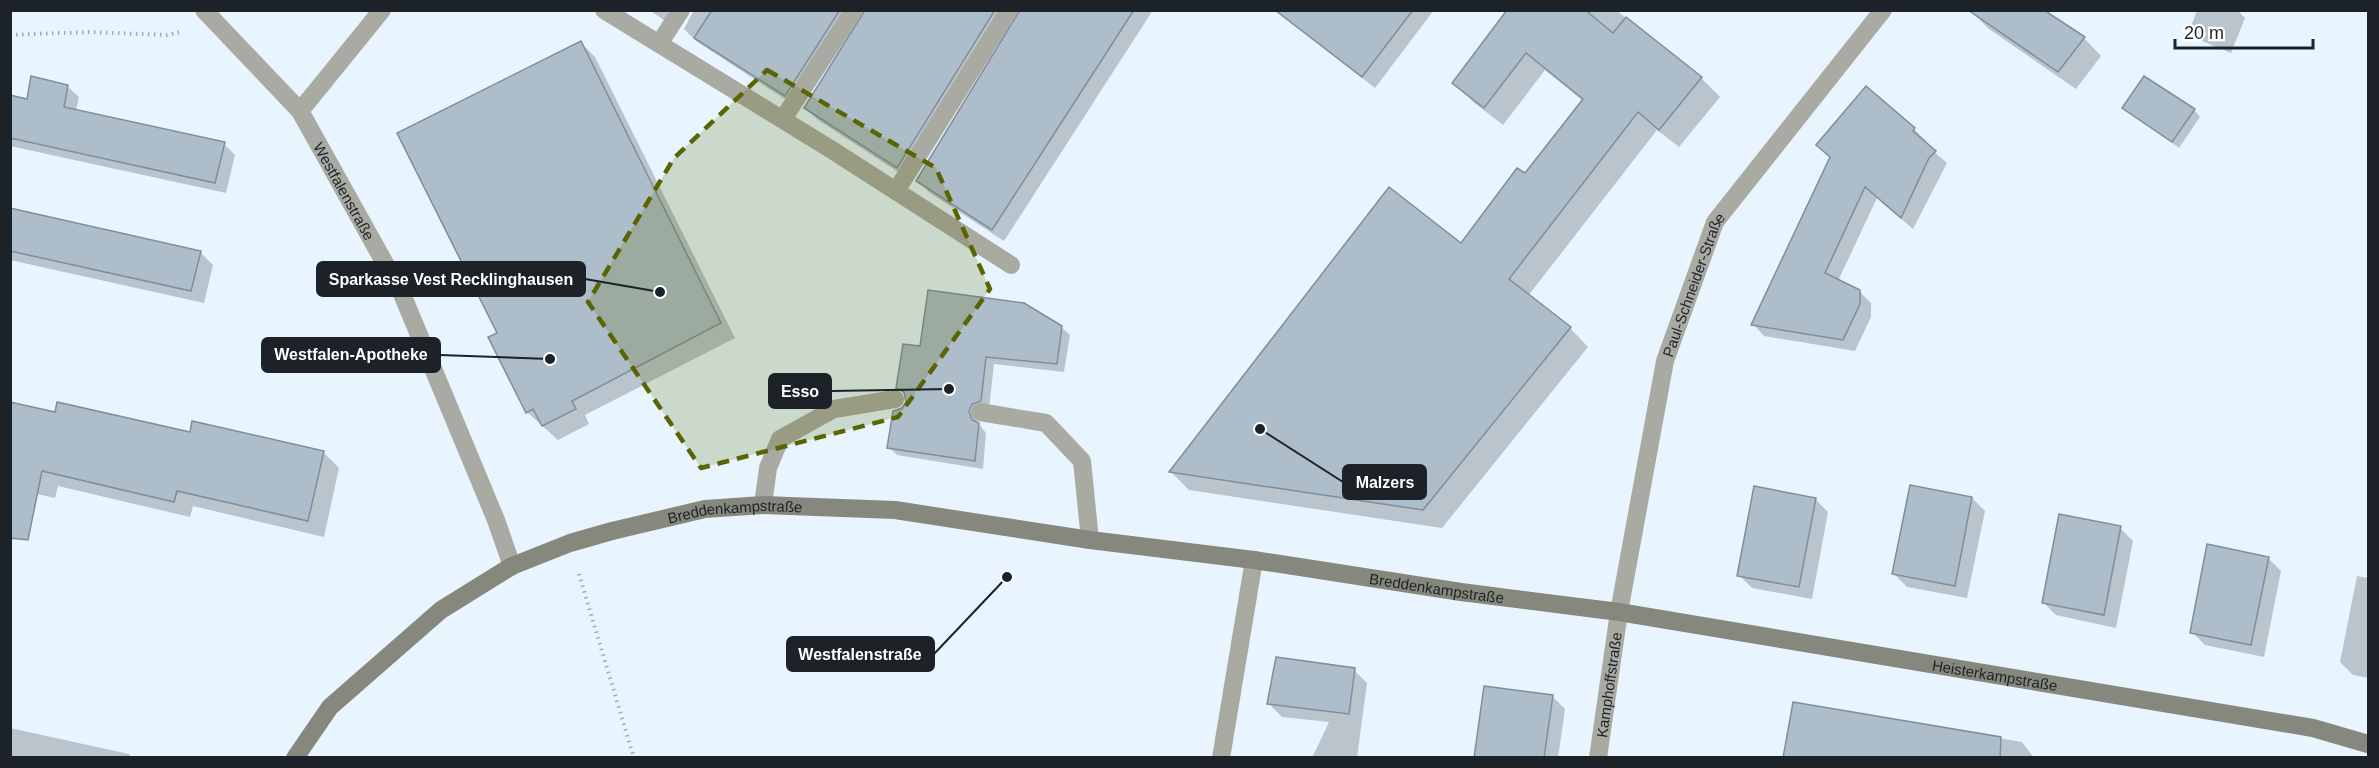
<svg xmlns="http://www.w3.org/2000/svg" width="2379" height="768" viewBox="0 0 2379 768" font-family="Helvetica,sans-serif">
<rect width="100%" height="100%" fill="#e8f5ff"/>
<g fill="#0003">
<path d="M 649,10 L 693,10 L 688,12 L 676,28 Z"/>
<path d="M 694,10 L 1021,10 L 1011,16 L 909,179 L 818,120 L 805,108 L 865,11 L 862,11 L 797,107 L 696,41 L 684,29 Z"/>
<path d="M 1022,10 L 1153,10 L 1004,241 L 930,193 L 918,181 Z"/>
<path d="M 1274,10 L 1434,10 L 1375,88 Z"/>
<path d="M 1510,10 L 1616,10 L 1701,78 L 1720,97 L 1679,147 L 1657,130 L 1528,296 L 1570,328 L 1588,347 L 1442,528 L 1189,490 L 1171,472 L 1462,245 L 1526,176 L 1583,101 L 1545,70 L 1503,125 L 1472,101 L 1454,83 Z"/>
<path d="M 2197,10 L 2237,10 L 2245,18 L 2231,53 L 2195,38 L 2189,32 Z"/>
<path d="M 1971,11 L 2084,38 L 2101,56 L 2076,89 L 1989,29 Z"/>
<path d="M 580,42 L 595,57 L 735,338 L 585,415 L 589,424 L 558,440 L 527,412 L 499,334 Z"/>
<path d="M 67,86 L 79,97 L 76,111 L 224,144 L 235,155 L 226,193 L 10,146 L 10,96 L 28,100 Z"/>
<path d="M 1866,88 L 1914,129 L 1926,141 L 1924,143 L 1947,163 L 1913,229 L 1877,198 L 1838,281 L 1859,291 L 1871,303 L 1871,317 L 1855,351 L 1764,336 L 1753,324 Z"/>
<path d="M 2124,108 L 2194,110 L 2200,117 L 2179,148 Z"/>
<path d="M 10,210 L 200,252 L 213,265 L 204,303 L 10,260 Z"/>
<path d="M 1061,327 L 1070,335 L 1064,372 L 994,364 L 989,409 L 976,420 L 986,433 L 983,469 L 897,455 L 889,447 L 903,409 L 907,403 L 906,396 L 898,388 L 921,348 Z"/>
<path d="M 56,414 L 323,452 L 339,468 L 324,537 L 193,506 L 190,517 L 58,486 L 55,498 L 10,488 Z"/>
<path d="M 1972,498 L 1985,511 L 1967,598 L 1907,587 L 1894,574 Z"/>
<path d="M 1815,499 L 1828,512 L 1812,599 L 1752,588 L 1739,575 Z"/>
<path d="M 2120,528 L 2133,541 L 2116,628 L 2056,615 L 2043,602 Z"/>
<path d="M 2268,558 L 2281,571 L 2264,657 L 2205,645 L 2192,632 Z"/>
<path d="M 2357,576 L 2368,578 L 2368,678 L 2353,675 L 2340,662 Z"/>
<path d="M 1354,670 L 1367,683 L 1357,758 L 1312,758 L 1329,722 L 1282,717 L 1269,704 Z"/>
<path d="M 1552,696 L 1565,709 L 1558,758 L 1476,758 Z"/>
<path d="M 1794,704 L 2022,742 L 2034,758 L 1785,758 Z"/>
<path d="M 10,728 L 129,754 L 132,758 L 10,758 Z"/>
</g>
<g fill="#adbdc9" stroke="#7f8e9a" stroke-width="1.5">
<path d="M 712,10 L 840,10 L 785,96 L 694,38 Z"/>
<path d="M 865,10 L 995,10 L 897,168 L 804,108 Z"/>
<path d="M 1020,10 L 1134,10 L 992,230 L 916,181 Z"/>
<path d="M 1275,10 L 1413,10 L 1362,77 Z"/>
<path d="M 1507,10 L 1585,10 L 1613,33 L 1626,17 L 1702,77 L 1659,130 L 1638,112 L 1509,279 L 1571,327 L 1423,510 L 1169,472 L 1389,187 L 1461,243 L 1517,168 L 1525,173 L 1583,99 L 1526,53 L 1484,108 L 1452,83 Z"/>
<path d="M 1968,10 L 2044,10 L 2085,37 L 2058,72 Z"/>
<path d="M 581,41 L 721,323 L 572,401 L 576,409 L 542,426 L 533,409 L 526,413 L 488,337 L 497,333 L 397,133 Z"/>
<path d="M 31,76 L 68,85 L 64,107 L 225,142 L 215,183 L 10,138 L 10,95 L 27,99 Z"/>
<path d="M 2144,76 L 2195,109 L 2172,142 L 2122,108 Z"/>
<path d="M 1866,86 L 1915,128 L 1913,131 L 1936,151 L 1929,158 L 1901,218 L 1865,187 L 1825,273 L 1860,290 L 1860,304 L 1843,340 L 1751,325 L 1830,157 L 1816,145 Z"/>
<path d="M 10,208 L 201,251 L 191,291 L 10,251 Z"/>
<path d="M 928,290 L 1024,303 L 1062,326 L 1057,364 L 986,357 L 981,401 L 972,404 L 969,411 L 972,420 L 979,423 L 975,461 L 887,448 L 893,411 L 902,408 L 906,402 L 904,392 L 896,388 L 903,344 L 920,346 Z"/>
<path d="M 10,402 L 55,412 L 57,402 L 190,432 L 192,421 L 324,451 L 308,521 L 177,491 L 174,502 L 42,471 L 28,540 L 10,538 Z"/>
<path d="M 1910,485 L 1972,497 L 1955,586 L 1892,574 Z"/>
<path d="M 1754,486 L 1816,498 L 1799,587 L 1737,576 Z"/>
<path d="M 2059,514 L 2121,526 L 2104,615 L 2042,603 Z"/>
<path d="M 2207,544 L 2269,557 L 2251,645 L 2190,633 Z"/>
<path d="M 1276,657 L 1355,668 L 1349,714 L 1267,704 Z"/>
<path d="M 1484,686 L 1553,695 L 1544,758 L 1474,758 Z"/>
<path d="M 1793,702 L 2001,737 L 2000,758 L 1783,758 Z"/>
</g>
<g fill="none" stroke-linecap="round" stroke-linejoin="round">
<g stroke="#a0aab3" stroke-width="4" stroke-dasharray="1.5 4.5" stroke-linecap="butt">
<path d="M 10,35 L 88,32 L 167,35 L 180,32"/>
<path d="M 579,574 L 634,758"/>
</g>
<g stroke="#a9aba3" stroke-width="18">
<path d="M 604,10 L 832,150 L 1011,265"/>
<path d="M 659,44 L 681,10"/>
<path d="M 783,119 L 854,10"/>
<path d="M 896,191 L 1009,10"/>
<path d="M 980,412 L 1046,423 L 1082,461 L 1090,540"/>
<path d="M 763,505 L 768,468 L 780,439 L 834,409 L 895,399"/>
</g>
<g stroke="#a9aba3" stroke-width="18">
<path id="s1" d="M 204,10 L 300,111 L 402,294 L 496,520 L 512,566"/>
<path d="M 300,111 L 382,10"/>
<path d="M 1221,758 L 1254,560"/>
<path id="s2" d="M 1598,758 L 1619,612 L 1665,361 L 1715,222 L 1883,10"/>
</g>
<path stroke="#86887d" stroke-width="18" id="s3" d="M 295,758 L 330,707 L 441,610 L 512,566 L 570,543 L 612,531 L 705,509 L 763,505 L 895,510 L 1090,540 L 1254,560 L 1461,592 L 1619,612 L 2313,728 L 2368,744"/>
</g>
<path fill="#5b6402" fill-opacity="0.2" stroke="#5b6402" stroke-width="4.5" stroke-dasharray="12 8" stroke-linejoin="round" d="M 767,70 L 936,168 L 990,289 L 898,417 L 701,468 L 588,302 L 674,158 Z"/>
<g text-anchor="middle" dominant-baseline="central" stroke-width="4.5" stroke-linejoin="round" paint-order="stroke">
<g font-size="15" fill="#1c2227" stroke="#fff">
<text stroke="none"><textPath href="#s1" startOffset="231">Westfalenstraße</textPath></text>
<text stroke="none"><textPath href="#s2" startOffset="484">Paul-Schneider-Straße</textPath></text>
<text stroke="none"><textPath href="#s3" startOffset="524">Breddenkampstraße</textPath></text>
<text stroke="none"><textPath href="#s3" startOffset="1232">Breddenkampstraße</textPath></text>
<text stroke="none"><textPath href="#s3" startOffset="1797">Heisterkampstraße</textPath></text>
<text stroke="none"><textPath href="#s2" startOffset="74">Kamphoffstraße</textPath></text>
</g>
</g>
<path fill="none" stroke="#1c2227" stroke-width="2" d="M660 292L585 279M550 359L440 355M949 389L831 391M1260 429L1343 482M1007 577L934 654"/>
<g fill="#1c2227" stroke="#fff" stroke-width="2">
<circle cx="660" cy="292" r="6"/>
<circle cx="550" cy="359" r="6"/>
<circle cx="949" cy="389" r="6"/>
<circle cx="1260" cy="429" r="6"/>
<circle cx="1007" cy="577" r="6"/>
</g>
<g fill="#1c2227" stroke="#1c2227" stroke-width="2">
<rect x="317" y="262" width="268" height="34" rx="6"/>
<rect x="262" y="338" width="178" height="34" rx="6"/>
<rect x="769" y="374" width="62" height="34" rx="6"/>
<rect x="1343" y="465" width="83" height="34" rx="6"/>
<rect x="787" y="637" width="147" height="34" rx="6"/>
</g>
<g font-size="16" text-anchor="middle" font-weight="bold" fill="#fff">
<text x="451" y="285">Sparkasse Vest Recklinghausen</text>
<text x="351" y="360">Westfalen-Apotheke</text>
<text x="800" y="397">Esso</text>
<text x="1385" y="488">Malzers</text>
<text x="860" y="660">Westfalenstraße</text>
</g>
<rect width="2379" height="768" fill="none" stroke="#1c2227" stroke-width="24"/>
<path d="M2175 39v9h138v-9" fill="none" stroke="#1c2227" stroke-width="3"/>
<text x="2184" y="39" font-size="18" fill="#1c2227" stroke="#ffffff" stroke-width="4.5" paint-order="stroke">20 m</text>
</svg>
